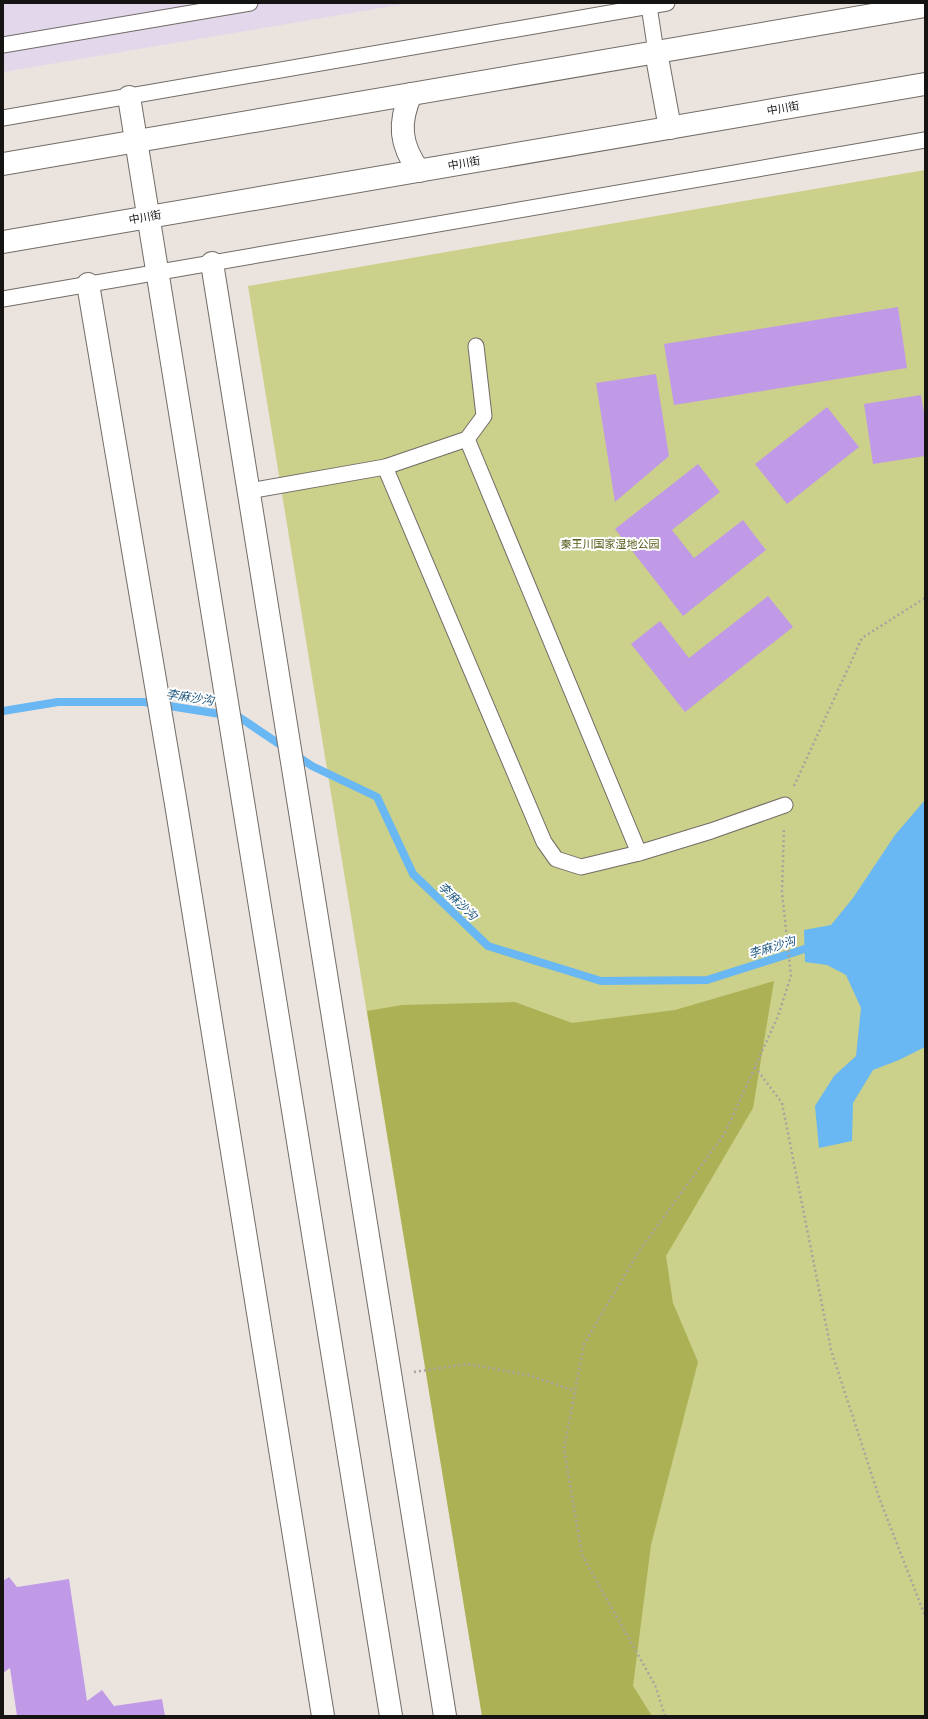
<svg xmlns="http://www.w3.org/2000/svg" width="928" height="1719" viewBox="0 0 928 1719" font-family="'IBM Plex Sans','Noto Sans SC',sans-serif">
<rect width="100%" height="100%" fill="#ebe4de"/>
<path fill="#e2d7eb" d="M 3,3 L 411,3 L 3,72 Z"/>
<path fill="#cbd08a" d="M 925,170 L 925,1716 L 482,1716 L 248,286 Z"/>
<path fill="#acb155" d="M 774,981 L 753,1108 L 666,1256 L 673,1303 L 698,1362 L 651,1545 L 633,1686 L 652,1716 L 482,1716 L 367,1011 L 402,1005 L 515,1002 L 572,1023 L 675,1010 Z"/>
<path fill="#69b7f3" d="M 925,800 L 925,1047 L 899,1060 L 873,1070 L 853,1103 L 852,1141 L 819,1148 L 815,1106 L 834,1076 L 856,1056 L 861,1008 L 846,975 L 827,965 L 805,962 L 804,930 L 831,925 L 853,898 L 895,835 Z"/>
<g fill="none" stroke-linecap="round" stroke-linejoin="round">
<path stroke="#69b7f3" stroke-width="8" d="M 3,711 L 58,702 L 144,702 L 239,717 L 312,766 L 377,797 L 413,874 L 488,946 L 601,981 L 707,980 L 814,946"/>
</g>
<g fill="#c19ae7">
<path d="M 898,307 L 907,368 L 674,405 L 664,344 Z"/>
<path d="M 656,374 L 669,456 L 615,502 L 596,383 Z"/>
<path d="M 921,395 L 925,419 L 925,456 L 873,464 L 864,404 Z"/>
<path d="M 827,407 L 859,447 L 787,504 L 755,464 Z"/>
<path d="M 698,464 L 720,492 L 672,530 L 694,558 L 743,520 L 766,550 L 683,616 L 615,529 Z"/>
<path d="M 768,596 L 793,627 L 685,712 L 631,644 L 660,621 L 689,658 Z"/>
<path d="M 9,1577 L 17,1587 L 69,1579 L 87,1701 L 102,1690 L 114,1706 L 162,1699 L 165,1716 L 17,1716 L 10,1668 L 3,1673 L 3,1581 Z"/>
</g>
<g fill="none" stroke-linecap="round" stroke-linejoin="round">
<g stroke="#726c67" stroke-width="17">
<g id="lane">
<path d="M 649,6 L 656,52"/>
<path d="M 3,45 L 250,3"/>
<path d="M 3,118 L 667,3"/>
<path d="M 3,299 L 925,140"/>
<path d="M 467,439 L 639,853"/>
<path d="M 385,467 L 544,842 L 556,859 L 581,867 L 639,853 L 711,831 L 785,805"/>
<path d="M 249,491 L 385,467 L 467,439 L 484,416 L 476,346"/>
</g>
</g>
<g stroke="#726c67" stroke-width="24">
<g id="street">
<path d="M 212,263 L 445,1716"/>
<path d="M 88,284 L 176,804 L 323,1716"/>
</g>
</g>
<g stroke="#726c67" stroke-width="24">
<g id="secondary">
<path d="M 656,52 L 670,128"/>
<path d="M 411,94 C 398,123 400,145 419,171"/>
<path d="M 129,97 L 391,1716"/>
<path d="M 3,164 L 925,6"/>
<path d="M 3,242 L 925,84"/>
</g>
</g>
<g stroke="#a8a39e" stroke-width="2.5" stroke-dasharray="2 3" stroke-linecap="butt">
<path d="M 794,786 L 862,638 L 925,598"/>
<path d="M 755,1067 L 782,1103 L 831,1350 L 880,1500 L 925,1616"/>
<path d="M 414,1372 L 468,1364 L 528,1375 L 575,1391"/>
<path d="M 665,1716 L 655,1685 L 582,1555 L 564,1449 L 584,1344 L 639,1251 L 725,1133 L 778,1016 L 791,976 L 782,892 L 784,827"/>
</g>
<use href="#lane" stroke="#fff" stroke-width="15"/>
<use href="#street" stroke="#fff" stroke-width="22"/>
<use href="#secondary" stroke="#fff" stroke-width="22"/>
</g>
<g text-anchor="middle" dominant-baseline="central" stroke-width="4" stroke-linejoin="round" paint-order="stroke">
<g font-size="11" fill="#161412" stroke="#fff">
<text transform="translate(783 108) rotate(-10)">中川街</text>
<text transform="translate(464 163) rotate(-10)">中川街</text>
<text transform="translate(145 217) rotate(-10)">中川街</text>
</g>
<g font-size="11" fill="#585b18" stroke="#fff">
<text x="610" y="544">秦王川国家湿地公园</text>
</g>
<g font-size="12" font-style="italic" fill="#225a82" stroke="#fff">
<text transform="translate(190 697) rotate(9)">李麻沙沟</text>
<text transform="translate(458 901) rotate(44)">李麻沙沟</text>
<text transform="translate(772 947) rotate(-17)">李麻沙沟</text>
</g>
</g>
<rect width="928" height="1719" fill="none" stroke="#161412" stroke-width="8"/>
</svg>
